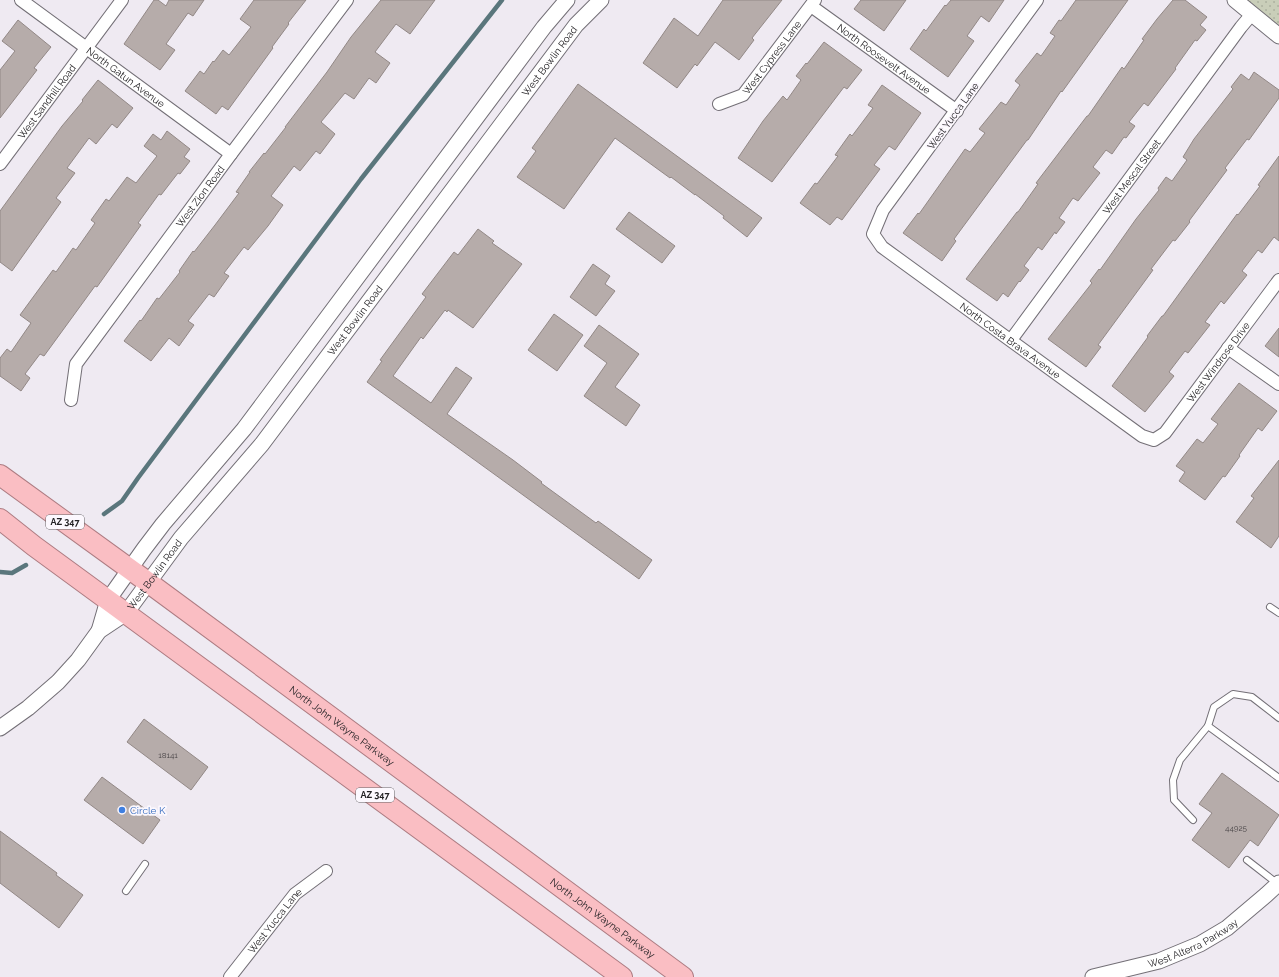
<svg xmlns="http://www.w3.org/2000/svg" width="1279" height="977" viewBox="0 0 1279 977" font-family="Raleway,sans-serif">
<defs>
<pattern id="green-dots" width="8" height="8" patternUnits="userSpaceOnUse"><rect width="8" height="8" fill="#c9ceb9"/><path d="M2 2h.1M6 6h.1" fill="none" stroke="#acb19f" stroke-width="1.8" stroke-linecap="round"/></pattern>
</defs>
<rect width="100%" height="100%" fill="#efeaf2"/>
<path fill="url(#green-dots)" d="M 1235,0 L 1279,0 L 1279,36 Z"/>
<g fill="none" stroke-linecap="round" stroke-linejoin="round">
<g stroke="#5a767c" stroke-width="4.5">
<path d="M 104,514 L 122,501 L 138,478 L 361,179 L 502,0"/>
<path d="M 0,572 L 12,573 L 26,565"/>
</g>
</g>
<g fill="#b6acaa" stroke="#928886">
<path d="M 154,0 L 158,0 L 166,6 L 169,0 L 204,0 L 193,16 L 188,13 L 166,44 L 175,50 L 160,70 L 124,44 Z"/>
<path d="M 254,0 L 306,0 L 288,23 L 289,24 L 272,47 L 273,48 L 228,110 L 222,106 L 216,114 L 185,91 L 200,71 L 204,74 L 213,61 L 214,62 L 223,50 L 229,55 L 251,27 L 240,19 Z"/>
<path d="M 381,0 L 435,0 L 410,34 L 396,24 L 375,52 L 390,63 L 376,83 L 369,78 L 354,99 L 345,93 L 321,122 L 335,134 L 320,154 L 316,151 L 300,171 L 294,166 L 271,196 L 283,205 L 268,226 L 248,250 L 244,247 L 224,273 L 229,276 L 214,297 L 209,294 L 188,321 L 194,325 L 179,346 L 169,338 L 151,361 L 124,341 L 140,320 L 141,321 L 157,298 L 159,299 L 180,272 L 179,271 L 193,251 L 194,252 L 215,225 L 239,193 L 236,192 L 250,172 L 249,172 L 264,153 L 265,154 L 286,127 L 285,127 L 327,72 L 351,37 Z"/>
<path d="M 723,0 L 782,0 L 752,38 L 754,40 L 739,60 L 715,42 L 697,66 L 695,64 L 677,88 L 643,63 L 674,18 L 698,36 Z"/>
<path d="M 861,0 L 906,0 L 884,31 L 854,9 Z"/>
<path d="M 951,0 L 1004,0 L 989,22 L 981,16 L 967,36 L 974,41 L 948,77 L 910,49 L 924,29 L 926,31 L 945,5 L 946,6 Z"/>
<path d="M 1076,0 L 1128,0 L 1062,92 L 1061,91 L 1028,140 L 1027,140 L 954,239 L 956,241 L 942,261 L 903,233 L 918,213 L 919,214 L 965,149 L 970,152 L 985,133 L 979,129 L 1001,102 L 1006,105 L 1020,85 L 1015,81 L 1037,53 L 1041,56 L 1055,36 L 1050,33 L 1059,20 L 1061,21 Z"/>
<path d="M 1173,0 L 1185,0 L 1207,17 L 1200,25 L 1206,30 L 1197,41 L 1195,40 L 1175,68 L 1176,69 L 1148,106 L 1144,103 L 1129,122 L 1135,126 L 1126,138 L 1124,137 L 1112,154 L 1106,150 L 1093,167 L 1100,173 L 1078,201 L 1073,198 L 1059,218 L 1065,222 L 1056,234 L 1055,232 L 1042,250 L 1038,247 L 1024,266 L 1029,270 L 1020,282 L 1019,281 L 1008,297 L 1003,293 L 997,301 L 966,279 L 1017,212 L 1018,212 L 1038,184 L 1036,183 L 1087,116 L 1088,116 L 1122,67 L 1124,69 L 1144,40 L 1142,39 L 1157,19 Z"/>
<path d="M 18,20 L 51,47 L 34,68 L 37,70 L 0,118 L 0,70 L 15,51 L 2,41 Z"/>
<path d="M 824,42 L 862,70 L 847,89 L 844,87 L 772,182 L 738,158 L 763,121 L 783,96 L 787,100 L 801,80 L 796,76 L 806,63 L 807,64 Z"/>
<path d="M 1254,72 L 1279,90 L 1279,98 L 1249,140 L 1247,139 L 1225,168 L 1227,170 L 1189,221 L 1190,222 L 1175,241 L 1173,240 L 1151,269 L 1153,270 L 1098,345 L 1101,347 L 1086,367 L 1048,339 L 1092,283 L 1090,281 L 1099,269 L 1100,270 L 1136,219 L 1159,190 L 1158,188 L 1166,177 L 1172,181 L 1187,160 L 1183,157 L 1194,139 L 1233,89 L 1231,87 L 1241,74 L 1249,80 Z"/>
<path d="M 98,80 L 133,108 L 117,128 L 112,124 L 96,144 L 89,138 L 67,168 L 75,173 L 56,198 L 61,202 L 12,271 L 0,262 L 0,211 L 62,126 L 83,101 L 82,100 Z"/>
<path d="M 578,84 L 762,218 L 747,237 L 723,218 L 724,216 L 695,194 L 695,195 L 671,177 L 670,178 L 615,138 L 564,209 L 517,177 L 536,151 L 532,148 Z"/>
<path d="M 882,85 L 921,113 L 895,150 L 889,146 L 874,165 L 880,169 L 842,220 L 837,217 L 830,225 L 800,203 L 815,183 L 817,184 L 838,156 L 835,155 L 850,134 L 852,136 L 873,108 L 868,105 Z"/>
<path d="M 167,131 L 190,149 L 184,157 L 190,161 L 180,174 L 178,173 L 161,195 L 159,194 L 138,223 L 141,225 L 97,287 L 95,286 L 44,356 L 40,354 L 25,374 L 30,378 L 21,391 L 0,376 L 0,358 L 7,349 L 11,352 L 31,323 L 20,315 L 53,270 L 56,272 L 73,248 L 76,250 L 95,223 L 91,220 L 106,199 L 109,201 L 127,177 L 136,183 L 157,156 L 144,146 L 153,134 L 161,140 Z"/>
<path d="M 1279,156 L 1279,241 L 1274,237 L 1262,253 L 1258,250 L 1242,271 L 1247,275 L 1224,304 L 1221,301 L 1205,322 L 1210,325 L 1188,353 L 1185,351 L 1169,372 L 1174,376 L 1145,412 L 1112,386 L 1148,337 L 1147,336 L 1162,316 L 1163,316 L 1237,214 L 1238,215 L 1260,186 L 1258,185 Z"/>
<path d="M 629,212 L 675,246 L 662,263 L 616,229 Z"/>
<path d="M 478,229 L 494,241 L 492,243 L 522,264 L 473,328 L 448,310 L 447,312 L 445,310 L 423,339 L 421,337 L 393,376 L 431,403 L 456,367 L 472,378 L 447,414 L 513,460 L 542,482 L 541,483 L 596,523 L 598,521 L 652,560 L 639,579 L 367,382 L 382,361 L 380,360 L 426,297 L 422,294 L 454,252 L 458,255 Z"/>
<path d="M 593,264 L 610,276 L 605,284 L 615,291 L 596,316 L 570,297 Z"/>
<path d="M 554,314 L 583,335 L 557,371 L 528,350 Z"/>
<path d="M 599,325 L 639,354 L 615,387 L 640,405 L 626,426 L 584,396 L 607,363 L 584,346 Z"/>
<path d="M 1279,328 L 1279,357 L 1265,346 Z"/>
<path d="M 1239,383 L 1277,411 L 1262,431 L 1258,428 L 1239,455 L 1240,456 L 1225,477 L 1223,476 L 1205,500 L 1179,481 L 1185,472 L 1176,466 L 1197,439 L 1203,443 L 1218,424 L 1211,419 Z"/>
<path d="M 1279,460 L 1279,536 L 1271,548 L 1236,522 L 1254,498 L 1251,496 Z"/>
<path d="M 144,719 L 208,767 L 191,790 L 127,742 Z"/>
<path d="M 1222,773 L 1279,815 L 1258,846 L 1250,840 L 1229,868 L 1192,840 L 1212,813 L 1199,804 Z"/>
<path d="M 102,777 L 160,820 L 143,844 L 84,800 Z"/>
<path d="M 0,831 L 57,873 L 56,875 L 83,895 L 59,928 L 0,883 Z"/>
</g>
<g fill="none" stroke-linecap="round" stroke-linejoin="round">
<g stroke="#736f76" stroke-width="8">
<g id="service">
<path d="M 1270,607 L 1279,613"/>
<path d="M 1279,718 L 1252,697 L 1233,694 L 1214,707 L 1208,726 L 1279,778"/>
<path d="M 1193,820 L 1174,800 L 1173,780 L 1180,760 L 1208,726"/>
<path d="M 1247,860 L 1278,884"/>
<path d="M 126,891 L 145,864"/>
</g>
</g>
<g stroke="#736f76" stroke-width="14">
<g id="minor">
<path id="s1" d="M 21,0 L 231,154"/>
<path id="s2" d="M 1037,0 L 883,210 L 873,234 L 882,247 L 1142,436 L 1154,440 L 1165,433 L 1279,280"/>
<path id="s3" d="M 811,6 L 957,111"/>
<path id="s4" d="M 719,104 L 743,95 L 815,0"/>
<path id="s5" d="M 0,164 L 122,0"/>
<path id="s6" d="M 1011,340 L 1241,27 L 1252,14"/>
<path d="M 1228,348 L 1279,384"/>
<path id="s7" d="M 71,400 L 76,364 L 231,154 L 347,0"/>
<path id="s8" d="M 230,977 L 295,894 L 326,871"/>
</g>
</g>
<g stroke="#736f76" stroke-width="17">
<g id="tertiary">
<path d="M 1235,0 L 1279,36"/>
<path d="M 99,631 L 108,600 L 144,549 L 163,524 L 244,429 L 544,27 L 567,0"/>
<path id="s9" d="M 0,728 L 28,708 L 58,682 L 78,660 L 99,631 L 126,613 L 181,538 L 262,444 L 576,25 L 601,0"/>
<path id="s10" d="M 1093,977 L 1159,961 L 1200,944 L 1227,928 L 1266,895 L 1279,883"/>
</g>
</g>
<g stroke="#ad7c82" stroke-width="22">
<g id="trunk">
<path id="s11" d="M 0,475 L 149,583 L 683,977"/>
<path d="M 0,519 L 34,546 L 622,977"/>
</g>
</g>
<use href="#service" stroke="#fff" stroke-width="6"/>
<use href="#minor" stroke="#fff" stroke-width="12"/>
<use href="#tertiary" stroke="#fff" stroke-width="15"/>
<use href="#trunk" stroke="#fabec3" stroke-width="20"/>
</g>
<circle fill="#3f7fe0" stroke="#fcf8fe" stroke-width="1.5" cx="122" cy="810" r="4"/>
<g text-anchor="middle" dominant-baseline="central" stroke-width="3.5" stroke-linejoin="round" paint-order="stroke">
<g font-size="8" fill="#484446">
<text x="168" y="755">18141</text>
<text x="1236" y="828">44925</text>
</g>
<g fill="#fcf8fe" stroke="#646265" stroke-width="1">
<rect x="46" y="515" width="38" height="14" rx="3"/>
<rect x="356" y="788" width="38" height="14" rx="3"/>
</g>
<g font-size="9" font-weight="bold" fill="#232124">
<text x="65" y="522">AZ 347</text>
<text x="375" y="795">AZ 347</text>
</g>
<g font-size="10" fill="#232124" stroke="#fcf8fe">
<text stroke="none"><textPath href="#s4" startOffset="73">West Cypress Lane</textPath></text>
<text stroke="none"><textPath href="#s3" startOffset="90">North Roosevelt Avenue</textPath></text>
<text stroke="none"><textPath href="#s9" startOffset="868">West Bowlin Road</textPath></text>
<text stroke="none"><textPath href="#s1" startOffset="130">North Gatun Avenue</textPath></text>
<text stroke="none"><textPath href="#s5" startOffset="78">West Sandhill Road</textPath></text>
<text transform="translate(953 116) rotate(-54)">West Yucca Lane</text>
<text stroke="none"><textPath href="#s6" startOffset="203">West Mescal Street</textPath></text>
<text stroke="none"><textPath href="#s7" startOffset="245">West Zion Road</textPath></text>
<text stroke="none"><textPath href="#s9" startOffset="544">West Bowlin Road</textPath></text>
<text stroke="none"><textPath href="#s2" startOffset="461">North Costa Brava Avenue</textPath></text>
<text stroke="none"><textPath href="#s2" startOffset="738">West Windrose Drive</textPath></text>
<text stroke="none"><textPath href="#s9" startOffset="220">West Bowlin Road</textPath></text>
<text stroke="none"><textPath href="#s11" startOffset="424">North John Wayne Parkway</textPath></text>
<text stroke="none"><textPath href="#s11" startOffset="748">North John Wayne Parkway</textPath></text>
<text stroke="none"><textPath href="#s8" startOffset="72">West Yucca Lane</textPath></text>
<text stroke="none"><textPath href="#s10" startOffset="106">West Alterra Parkway</textPath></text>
</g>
<g font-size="10" fill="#366cbe" stroke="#fcf8fe" text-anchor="start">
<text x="130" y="810">Circle K</text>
</g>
</g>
</svg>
